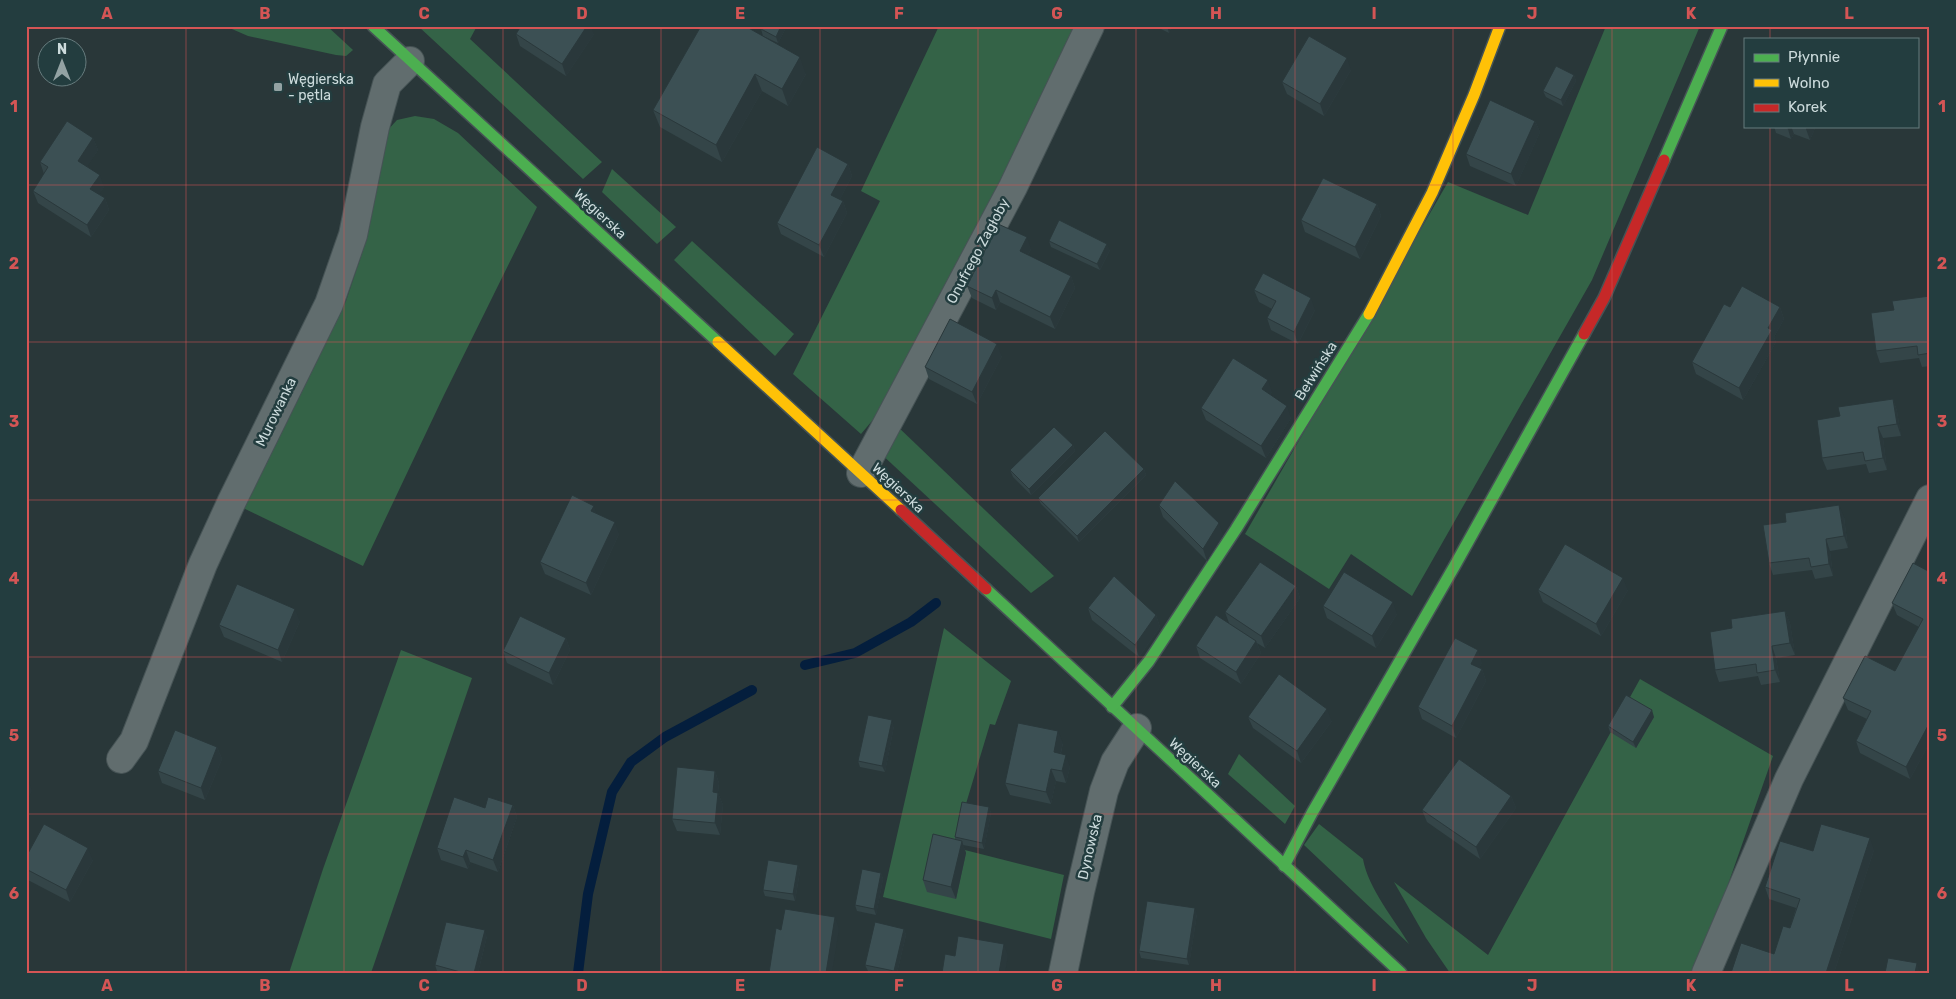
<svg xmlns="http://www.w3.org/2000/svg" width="1956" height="999" viewBox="0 0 1956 999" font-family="Rubik,sans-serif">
<rect width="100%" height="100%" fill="#293739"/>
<g fill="#346347">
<path d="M 225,26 L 327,26 L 353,50 L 346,56 L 336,55 L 248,36 Z"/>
<path d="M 418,26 L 477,26 L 470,39 L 602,162 L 583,179 Z"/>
<path d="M 939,26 L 1080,26 L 882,409 L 861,434 L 793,374 L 880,201 L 861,191 Z"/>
<path d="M 1606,26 L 1700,26 L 1592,280 L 1412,596 L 1351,554 L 1329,589 L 1245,534 L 1448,182 L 1528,215 Z"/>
<path d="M 415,116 L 434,119 L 458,133 L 537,207 L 444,395 L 363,566 L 239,506 L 346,301 L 366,241 L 364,217 L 385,133 L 397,120 Z"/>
<path d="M 612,169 L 676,227 L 657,244 L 602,192 Z"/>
<path d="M 692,241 L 794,334 L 775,356 L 674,260 Z"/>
<path d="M 896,425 L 1054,576 L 1031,593 L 879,452 Z"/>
<path d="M 944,628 L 1011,681 L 995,725 L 990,724 L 953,847 L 1064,875 L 1051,939 L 883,897 Z"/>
<path d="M 401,650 L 472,678 L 371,973 L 289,973 L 323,869 Z"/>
<path d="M 1640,679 L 1773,756 L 1697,973 L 1450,973 L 1426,938 L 1394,882 L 1488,955 Z"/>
<path d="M 1239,754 L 1295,806 L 1285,824 L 1228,774 Z"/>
<path d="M 1319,824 L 1363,859 C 1368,888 1394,919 1409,944 L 1304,845 Z"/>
</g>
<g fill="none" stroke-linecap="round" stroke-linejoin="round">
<g stroke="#041e3d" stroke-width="10">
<path d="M 805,665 L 855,653 L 911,622 L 936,603"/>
<path d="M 578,973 L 588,894 L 612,792 L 631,762 L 665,737 L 752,690"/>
</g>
<g stroke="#465355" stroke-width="30">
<g id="street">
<path d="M 861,473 L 1013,187 L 1090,26"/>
<path d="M 121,759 L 134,741 L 203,564 L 231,503 L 329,304 L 353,235 L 375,127 L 387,84 L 410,61"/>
<path d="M 1063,973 L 1080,892 L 1104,791 L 1115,762 L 1137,728"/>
<path d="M 1706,973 L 1789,779 L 1930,499"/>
</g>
</g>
<g stroke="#465355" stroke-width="14">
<g id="fast">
<path d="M 373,26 L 718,342"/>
<path d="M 1664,160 L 1722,26"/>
<path d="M 986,589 L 1401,973"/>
<path d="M 1112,707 L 1149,661 L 1236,529 L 1369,314"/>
<path d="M 1284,866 L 1312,813 L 1454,567 L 1584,334"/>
</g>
</g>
<g stroke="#465355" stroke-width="14">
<g id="slow">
<path d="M 1369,314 L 1432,193 L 1474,95 L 1500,26"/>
<path d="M 718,342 L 901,510"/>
</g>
</g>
<g stroke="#465355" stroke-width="14">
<g id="jam">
<path d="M 1584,334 L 1604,298 L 1664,160"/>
<path d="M 901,510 L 986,589"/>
</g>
</g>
<use href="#street" stroke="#616d6e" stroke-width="28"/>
<use href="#fast" stroke="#4caf50" stroke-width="11"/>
<use href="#slow" stroke="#ffc107" stroke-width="11"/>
<use href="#jam" stroke="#c62828" stroke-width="11"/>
</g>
<g fill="#344548">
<path d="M 701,26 L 806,74 L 788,106 L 762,91 L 722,162 L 660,127 L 653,110 Z"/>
<path d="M 763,26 L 787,26 L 778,43 L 763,36 L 761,29 Z"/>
<path d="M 1155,26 L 1172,26 L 1169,33 Z"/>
<path d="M 516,34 L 594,34 L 566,76 L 520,46 Z"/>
<path d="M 1351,70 L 1324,116 L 1287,94 L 1282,82 Z"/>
<path d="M 1574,75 L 1576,81 L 1563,106 L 1546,97 L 1543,91 Z"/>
<path d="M 1535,121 L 1540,132 L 1516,186 L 1470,166 L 1466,154 Z"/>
<path d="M 1774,126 L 1816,126 L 1810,140 L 1794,134 L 1791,139 L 1776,133 Z"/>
<path d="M 93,138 L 98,150 L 87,166 L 104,187 L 99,194 L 105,198 L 109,210 L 91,237 L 38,203 L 33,191 L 44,174 L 40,162 Z"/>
<path d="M 848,164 L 852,176 L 840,199 L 843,201 L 847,213 L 824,257 L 781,234 L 777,223 Z"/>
<path d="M 1377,204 L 1381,216 L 1360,259 L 1305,232 L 1301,220 Z"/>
<path d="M 1049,241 L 1110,250 L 1100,270 L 1051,247 Z"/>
<path d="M 1031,249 L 1028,255 L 1071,276 L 1075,288 L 1055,329 L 1000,302 L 996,310 L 972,298 L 967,286 Z"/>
<path d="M 1254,290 L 1315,310 L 1298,344 L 1271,330 L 1267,318 L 1272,309 L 1259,302 Z"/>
<path d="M 1930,296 L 1930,366 L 1922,367 L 1919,358 L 1880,363 L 1876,351 L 1894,310 Z"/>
<path d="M 1730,307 L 1780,307 L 1784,319 L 1774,337 L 1776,342 L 1743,400 L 1696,374 L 1692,362 Z"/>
<path d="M 1002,356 L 977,404 L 929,379 L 925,367 Z"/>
<path d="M 1272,392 L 1270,395 L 1291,418 L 1266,458 L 1206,420 L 1201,408 Z"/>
<path d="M 1893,399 L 1897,411 L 1901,436 L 1883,438 L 1887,470 L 1869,473 L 1866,464 L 1827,470 L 1822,458 L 1840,416 Z"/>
<path d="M 1073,445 L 1075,451 L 1031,495 L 1013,477 L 1010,470 Z"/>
<path d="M 1144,469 L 1146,475 L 1079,542 L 1041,504 L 1038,498 Z"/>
<path d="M 1159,505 L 1223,535 L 1207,561 L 1163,517 Z"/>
<path d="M 597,514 L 619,534 L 591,595 L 545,574 L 540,562 Z"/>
<path d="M 1844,517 L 1848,548 L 1830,551 L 1833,576 L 1815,579 L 1812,570 L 1773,575 L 1769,563 Z"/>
<path d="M 1930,572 L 1930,742 L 1910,779 L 1860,753 L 1856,741 L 1867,719 L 1848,710 L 1843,698 L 1895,671 L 1919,627 L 1897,615 L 1892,603 Z"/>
<path d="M 1296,586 L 1300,598 L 1265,648 L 1257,643 L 1261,653 L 1241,684 L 1200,658 L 1196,646 L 1229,623 L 1225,612 Z"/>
<path d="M 1538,590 L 1628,590 L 1601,636 L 1543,602 Z"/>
<path d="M 1323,606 L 1397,614 L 1376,648 L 1327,618 Z"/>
<path d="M 1088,608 L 1156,615 L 1160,627 L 1139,657 L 1092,620 Z"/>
<path d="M 1785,611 L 1790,623 L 1795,655 L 1776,658 L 1780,682 L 1761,685 L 1758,676 L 1719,682 L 1715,670 L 1732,628 Z"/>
<path d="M 300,621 L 282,662 L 224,637 L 219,625 Z"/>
<path d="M 566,638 L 570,650 L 553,685 L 507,663 L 503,651 Z"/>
<path d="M 1482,662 L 1479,668 L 1482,669 L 1486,681 L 1456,738 L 1422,719 L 1418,707 Z"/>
<path d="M 1248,717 L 1332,721 L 1301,763 L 1253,728 Z"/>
<path d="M 1654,717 L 1636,748 L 1610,732 L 1608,726 Z"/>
<path d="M 894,726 L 885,772 L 860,767 L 858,761 Z"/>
<path d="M 1063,743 L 1061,753 L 1070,767 L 1066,783 L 1056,781 L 1051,804 L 1010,795 L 1005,783 Z"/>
<path d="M 217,747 L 222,759 L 205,800 L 162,783 L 158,771 Z"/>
<path d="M 715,771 L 719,783 L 718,793 L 723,805 L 720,835 L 677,831 L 672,819 Z"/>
<path d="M 1511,796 L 1516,808 L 1480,859 L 1427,822 L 1422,810 Z"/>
<path d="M 513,805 L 517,817 L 498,872 L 470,862 L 468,869 L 441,860 L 437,848 L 485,808 Z"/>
<path d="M 989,807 L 991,813 L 984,849 L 963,845 L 966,853 L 956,899 L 927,892 L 923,880 L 956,840 L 955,837 Z"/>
<path d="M 1874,850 L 1834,973 L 1731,973 L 1774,954 L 1790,928 L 1796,908 L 1769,899 L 1765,887 L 1813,851 Z"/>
<path d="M 26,857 L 93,860 L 70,902 L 26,879 Z"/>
<path d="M 798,865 L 800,871 L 795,901 L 765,896 L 763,890 Z"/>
<path d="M 881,873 L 883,879 L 876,915 L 857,911 L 855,905 Z"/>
<path d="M 1197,914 L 1189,965 L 1141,958 L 1139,951 Z"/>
<path d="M 904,929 L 906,935 L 897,973 L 877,973 L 868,971 L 865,965 Z"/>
<path d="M 487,936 L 478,973 L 443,973 L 437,971 L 435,965 Z"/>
</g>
<g fill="#2a383b">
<path d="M 587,26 L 591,26 L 594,34 L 566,76 L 562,64 Z"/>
<path d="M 781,26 L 787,26 L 778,43 L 776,37 Z"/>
<path d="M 1167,26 L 1172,26 L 1169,33 Z"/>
<path d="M 800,57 L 806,74 L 788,106 L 782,89 Z"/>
<path d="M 1347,58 L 1351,70 L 1324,116 L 1320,104 Z"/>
<path d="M 755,74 L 762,91 L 722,162 L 716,145 Z"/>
<path d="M 1574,75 L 1576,81 L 1563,106 L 1561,100 Z"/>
<path d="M 1535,121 L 1540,132 L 1516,186 L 1511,174 Z"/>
<path d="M 1787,126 L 1791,126 L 1794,134 L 1791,139 Z"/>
<path d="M 1807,126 L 1816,126 L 1810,140 L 1806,129 Z"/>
<path d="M 93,138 L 98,150 L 83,173 L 78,161 Z"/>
<path d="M 848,164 L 852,176 L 836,207 L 831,195 Z"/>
<path d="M 100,175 L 104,187 L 95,201 L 90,189 Z"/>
<path d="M 105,198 L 109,210 L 91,237 L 87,225 Z"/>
<path d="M 843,201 L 847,213 L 824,257 L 819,245 Z"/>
<path d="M 1377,204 L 1381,216 L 1360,259 L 1355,247 Z"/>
<path d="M 1027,237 L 1031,249 L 1024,263 L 1020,251 Z"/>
<path d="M 1107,244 L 1110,250 L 1100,270 L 1097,264 Z"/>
<path d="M 1071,276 L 1075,288 L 1055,329 L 1050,317 Z"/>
<path d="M 996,290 L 1000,302 L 996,310 L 992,298 Z"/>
<path d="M 1311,298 L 1315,310 L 1298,344 L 1294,332 Z"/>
<path d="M 1780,307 L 1784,319 L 1774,337 L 1776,342 L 1743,400 L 1739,388 L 1768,328 Z"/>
<path d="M 997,344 L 1002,356 L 977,404 L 972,392 Z"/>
<path d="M 1268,380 L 1272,392 L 1266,401 L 1262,389 Z"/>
<path d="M 1893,399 L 1897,411 L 1901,436 L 1897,424 Z"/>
<path d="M 1287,406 L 1291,418 L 1266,458 L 1261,446 Z"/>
<path d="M 1878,427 L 1883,438 L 1887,470 L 1883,458 Z"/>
<path d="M 1073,445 L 1075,451 L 1031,495 L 1029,489 Z"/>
<path d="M 1144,469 L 1146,475 L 1079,542 L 1077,536 Z"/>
<path d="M 1839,505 L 1844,517 L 1848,548 L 1844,536 Z"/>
<path d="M 594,506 L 598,518 L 591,511 Z"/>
<path d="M 615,522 L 619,534 L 591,595 L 586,583 Z"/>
<path d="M 1219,523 L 1223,535 L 1207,561 L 1203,549 Z"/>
<path d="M 1826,539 L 1830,551 L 1833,576 L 1829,564 Z"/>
<path d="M 1623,578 L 1628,590 L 1601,636 L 1596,624 Z"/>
<path d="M 1296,586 L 1300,598 L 1265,648 L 1261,636 Z"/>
<path d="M 1393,602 L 1397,614 L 1376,648 L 1372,636 Z"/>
<path d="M 295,609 L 300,621 L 282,662 L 278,650 Z"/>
<path d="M 1785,611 L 1790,623 L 1795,655 L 1790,643 Z"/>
<path d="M 1156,615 L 1160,627 L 1139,657 L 1135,645 Z"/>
<path d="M 566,638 L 570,650 L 553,685 L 549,673 Z"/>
<path d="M 1256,641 L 1261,653 L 1241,684 L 1236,672 Z"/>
<path d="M 1772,646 L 1776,658 L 1780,682 L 1775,670 Z"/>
<path d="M 1478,650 L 1482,662 L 1476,676 L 1471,664 Z"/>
<path d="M 1482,669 L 1486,681 L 1456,738 L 1452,726 Z"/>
<path d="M 1327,709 L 1332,721 L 1301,763 L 1297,751 Z"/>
<path d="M 1652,710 L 1654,717 L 1636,748 L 1633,742 Z"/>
<path d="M 892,720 L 894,726 L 885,772 L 882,766 Z"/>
<path d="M 1930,722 L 1930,742 L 1910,779 L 1906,767 Z"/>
<path d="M 1058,731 L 1063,743 L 1058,764 L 1054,752 Z"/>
<path d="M 217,747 L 222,759 L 205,800 L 201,788 Z"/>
<path d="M 1066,755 L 1070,767 L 1066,783 L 1062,771 Z"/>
<path d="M 1051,769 L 1056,781 L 1051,804 L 1046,792 Z"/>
<path d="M 715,771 L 719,783 L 718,793 L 723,805 L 720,835 L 715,823 L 713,792 Z"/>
<path d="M 28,779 L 32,791 L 26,803 L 26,783 Z"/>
<path d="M 1511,796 L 1516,808 L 1480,859 L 1476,847 Z"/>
<path d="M 513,805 L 517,817 L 498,872 L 493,860 Z"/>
<path d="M 989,807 L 991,813 L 984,849 L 982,843 Z"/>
<path d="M 1870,838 L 1874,850 L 1834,973 L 1826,973 Z"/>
<path d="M 962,841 L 966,853 L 956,899 L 951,887 Z"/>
<path d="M 88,848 L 93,860 L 70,902 L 66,890 Z"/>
<path d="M 466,850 L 470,862 L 468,869 L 463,857 Z"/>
<path d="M 798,865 L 800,871 L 795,901 L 793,894 Z"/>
<path d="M 881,873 L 883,879 L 876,915 L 874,909 Z"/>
<path d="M 1195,908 L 1197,914 L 1189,965 L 1187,959 Z"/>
<path d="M 835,917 L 839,929 L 832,973 L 826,973 Z"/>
<path d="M 904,929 L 906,935 L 897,973 L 895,973 L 894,971 Z"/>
<path d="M 485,930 L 487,936 L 478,973 L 474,973 Z"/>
<path d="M 1004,944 L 1008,956 L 1005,973 L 999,973 Z"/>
<path d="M 1917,963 L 1920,973 L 1915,973 Z"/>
</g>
<g fill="#3c5054" stroke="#2a383b">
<path d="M 521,26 L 587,26 L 562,64 L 516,34 Z"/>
<path d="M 701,26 L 745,26 L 800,57 L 782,89 L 755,74 L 716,145 L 653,110 Z"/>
<path d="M 763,26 L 781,26 L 776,37 L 761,29 Z"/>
<path d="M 1309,36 L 1347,58 L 1320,104 L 1282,82 Z"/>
<path d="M 1556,66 L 1574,75 L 1561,100 L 1543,91 Z"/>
<path d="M 1490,100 L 1535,121 L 1511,174 L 1466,154 Z"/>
<path d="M 67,121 L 93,138 L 78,161 L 100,175 L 90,189 L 105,198 L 87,225 L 33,191 L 48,167 L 40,162 Z"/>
<path d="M 817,147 L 848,164 L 831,195 L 843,201 L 819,245 L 777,223 Z"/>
<path d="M 1323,178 L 1377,204 L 1355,247 L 1301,220 Z"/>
<path d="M 1059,220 L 1107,244 L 1097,264 L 1049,241 Z"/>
<path d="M 998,224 L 1027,237 L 1020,251 L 1071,276 L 1050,317 L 996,290 L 992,298 L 967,286 Z"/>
<path d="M 1263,273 L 1311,298 L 1294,332 L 1267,318 L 1276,301 L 1254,290 Z"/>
<path d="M 1742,286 L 1780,307 L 1768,328 L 1772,330 L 1739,388 L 1692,362 L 1724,304 L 1730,307 Z"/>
<path d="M 1930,296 L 1930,353 L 1918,355 L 1917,346 L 1876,351 L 1871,313 L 1894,310 L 1892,301 Z"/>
<path d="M 950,319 L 997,344 L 972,392 L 925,367 Z"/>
<path d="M 1233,358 L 1268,380 L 1262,389 L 1287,406 L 1261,446 L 1201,408 Z"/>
<path d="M 1893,399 L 1897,424 L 1878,427 L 1883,458 L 1865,461 L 1863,452 L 1822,458 L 1817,420 L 1840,416 L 1838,407 Z"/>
<path d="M 1054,427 L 1073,445 L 1029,489 L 1010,470 Z"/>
<path d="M 1105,431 L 1144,469 L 1077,536 L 1038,498 Z"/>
<path d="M 1175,481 L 1219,523 L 1203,549 L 1159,505 Z"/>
<path d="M 572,495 L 594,506 L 591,511 L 615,522 L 586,583 L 540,562 Z"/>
<path d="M 1839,505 L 1844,536 L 1826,539 L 1829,564 L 1811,567 L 1809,558 L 1769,563 L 1763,525 L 1786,522 L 1785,513 Z"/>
<path d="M 1565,544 L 1623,578 L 1596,624 L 1538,590 Z"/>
<path d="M 1260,562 L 1296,586 L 1261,636 L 1225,612 Z"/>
<path d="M 1913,563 L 1930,572 L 1930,722 L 1906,767 L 1856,741 L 1871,711 L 1843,698 L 1865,656 L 1895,671 L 1923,619 L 1892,603 Z"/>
<path d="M 1344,572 L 1393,602 L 1372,636 L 1323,606 Z"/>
<path d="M 1114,576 L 1156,615 L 1135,645 L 1088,608 Z"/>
<path d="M 237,584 L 295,609 L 278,650 L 219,625 Z"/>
<path d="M 1785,611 L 1790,643 L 1772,646 L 1775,670 L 1757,673 L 1756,664 L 1715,670 L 1710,632 L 1732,628 L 1731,619 Z"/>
<path d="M 1216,615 L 1256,641 L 1236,672 L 1196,646 Z"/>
<path d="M 520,616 L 566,638 L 549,673 L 503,651 Z"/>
<path d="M 1455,638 L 1478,650 L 1471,664 L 1482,669 L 1452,726 L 1418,707 Z"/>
<path d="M 1279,674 L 1327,709 L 1297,751 L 1248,717 Z"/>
<path d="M 1626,695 L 1652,710 L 1633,742 L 1608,726 Z"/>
<path d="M 868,715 L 892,720 L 882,766 L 858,761 Z"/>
<path d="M 1018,723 L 1058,731 L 1054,752 L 1066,755 L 1062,771 L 1051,769 L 1046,792 L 1005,783 Z"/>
<path d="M 175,730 L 217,747 L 201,788 L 158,771 Z"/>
<path d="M 1459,759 L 1511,796 L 1476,847 L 1422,810 Z"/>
<path d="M 677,767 L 715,771 L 713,792 L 718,793 L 715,823 L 672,819 Z"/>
<path d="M 454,797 L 485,808 L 488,797 L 513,805 L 493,860 L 466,850 L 463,857 L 437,848 Z"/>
<path d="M 962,802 L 989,807 L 982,843 L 955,837 Z"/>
<path d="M 44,824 L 88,848 L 66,890 L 26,869 L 26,857 Z"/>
<path d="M 1821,824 L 1870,838 L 1826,973 L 1731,973 L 1741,943 L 1774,954 L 1783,926 L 1790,928 L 1800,899 L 1765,887 L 1780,841 L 1813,851 Z"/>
<path d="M 933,834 L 962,841 L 951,887 L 923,880 Z"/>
<path d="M 768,860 L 798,865 L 793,894 L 763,890 Z"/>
<path d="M 862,869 L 881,873 L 874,909 L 855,905 Z"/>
<path d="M 1147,901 L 1195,908 L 1187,959 L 1139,951 Z"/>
<path d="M 785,909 L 835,917 L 826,973 L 769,973 L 776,928 L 781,930 Z"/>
<path d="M 446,922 L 485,930 L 474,973 L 464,973 L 435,965 Z"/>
<path d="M 875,922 L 904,929 L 894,971 L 865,965 Z"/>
<path d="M 958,936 L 1004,944 L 999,973 L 942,973 L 945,954 L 955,956 Z"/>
<path d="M 1888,958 L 1917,963 L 1915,973 L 1885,973 Z"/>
</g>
<path fill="none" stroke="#d45555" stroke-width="1" stroke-opacity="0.55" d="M 186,26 L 186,973M 344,26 L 344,973M 503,26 L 503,973M 661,26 L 661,973M 820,26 L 820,973M 978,26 L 978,973M 1136,26 L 1136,973M 1295,26 L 1295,973M 1453,26 L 1453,973M 1612,26 L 1612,973M 1770,26 L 1770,39M 1770,126 L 1770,973M 26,185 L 1930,185M 26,342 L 1930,342M 26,500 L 1930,500M 26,657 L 1930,657M 26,814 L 1930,814"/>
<rect fill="#93a2a3" stroke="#233d3f" stroke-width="2" x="273" y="82" width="10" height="10" rx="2.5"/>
<g text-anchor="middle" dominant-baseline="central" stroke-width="5" stroke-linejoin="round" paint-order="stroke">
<g font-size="14" fill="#ccdbdc" stroke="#233d3f" text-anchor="start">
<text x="288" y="79">Węgierska<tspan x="288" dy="16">- pętla</tspan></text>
</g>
<g font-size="14" fill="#ccdbdc" stroke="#233d3f">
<text transform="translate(600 214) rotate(43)">Węgierska</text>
<text transform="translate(978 251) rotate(-62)">Onufrego Zagłoby</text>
<text transform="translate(1316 371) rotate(-58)">Bełwińska</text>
<text transform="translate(276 412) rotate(-64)">Murowanka</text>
<text transform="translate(898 488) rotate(43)">Węgierska</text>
<text transform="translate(1195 763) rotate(43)">Węgierska</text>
<text transform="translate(1090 847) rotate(-77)">Dynowska</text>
</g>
</g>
<rect width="1956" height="999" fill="none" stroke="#233d3f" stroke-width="55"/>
<rect x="1744" y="38" width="175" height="90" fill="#233d3f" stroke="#677c7e"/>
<rect x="1754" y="54" width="25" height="8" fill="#4caf50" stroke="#677c7e"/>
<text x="1788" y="62" font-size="15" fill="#ccdbdc">Płynnie</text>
<rect x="1754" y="79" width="25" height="8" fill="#ffc107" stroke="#677c7e"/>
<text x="1788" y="88" font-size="15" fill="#ccdbdc">Wolno</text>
<rect x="1754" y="104" width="25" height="8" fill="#c62828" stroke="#677c7e"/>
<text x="1788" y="112" font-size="15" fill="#ccdbdc">Korek</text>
<g transform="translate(62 62)"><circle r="24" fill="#233d3f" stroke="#677c7e"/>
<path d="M0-4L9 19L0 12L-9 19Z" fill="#93a2a3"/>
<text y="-8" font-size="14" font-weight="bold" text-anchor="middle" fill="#ccdbdc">N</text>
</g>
<rect x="28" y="28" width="1900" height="944" fill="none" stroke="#d45555" stroke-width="2"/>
<g font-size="16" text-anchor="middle" font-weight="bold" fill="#d45555">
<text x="107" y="19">A</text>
<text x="265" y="19">B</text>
<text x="424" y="19">C</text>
<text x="582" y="19">D</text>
<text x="740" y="19">E</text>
<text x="899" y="19">F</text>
<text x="1057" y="19">G</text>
<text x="1216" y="19">H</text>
<text x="1374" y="19">I</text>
<text x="1532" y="19">J</text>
<text x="1691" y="19">K</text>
<text x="1849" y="19">L</text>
<text x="14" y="112">1</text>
<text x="1942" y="112">1</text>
<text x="14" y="269">2</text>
<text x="1942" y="269">2</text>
<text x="14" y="427">3</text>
<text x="1942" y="427">3</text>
<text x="14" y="584">4</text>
<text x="1942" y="584">4</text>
<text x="14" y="741">5</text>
<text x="1942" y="741">5</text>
<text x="14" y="899">6</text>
<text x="1942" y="899">6</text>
<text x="107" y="991">A</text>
<text x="265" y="991">B</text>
<text x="424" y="991">C</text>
<text x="582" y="991">D</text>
<text x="740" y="991">E</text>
<text x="899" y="991">F</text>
<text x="1057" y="991">G</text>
<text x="1216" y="991">H</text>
<text x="1374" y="991">I</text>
<text x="1532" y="991">J</text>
<text x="1691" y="991">K</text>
<text x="1849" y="991">L</text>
</g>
</svg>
